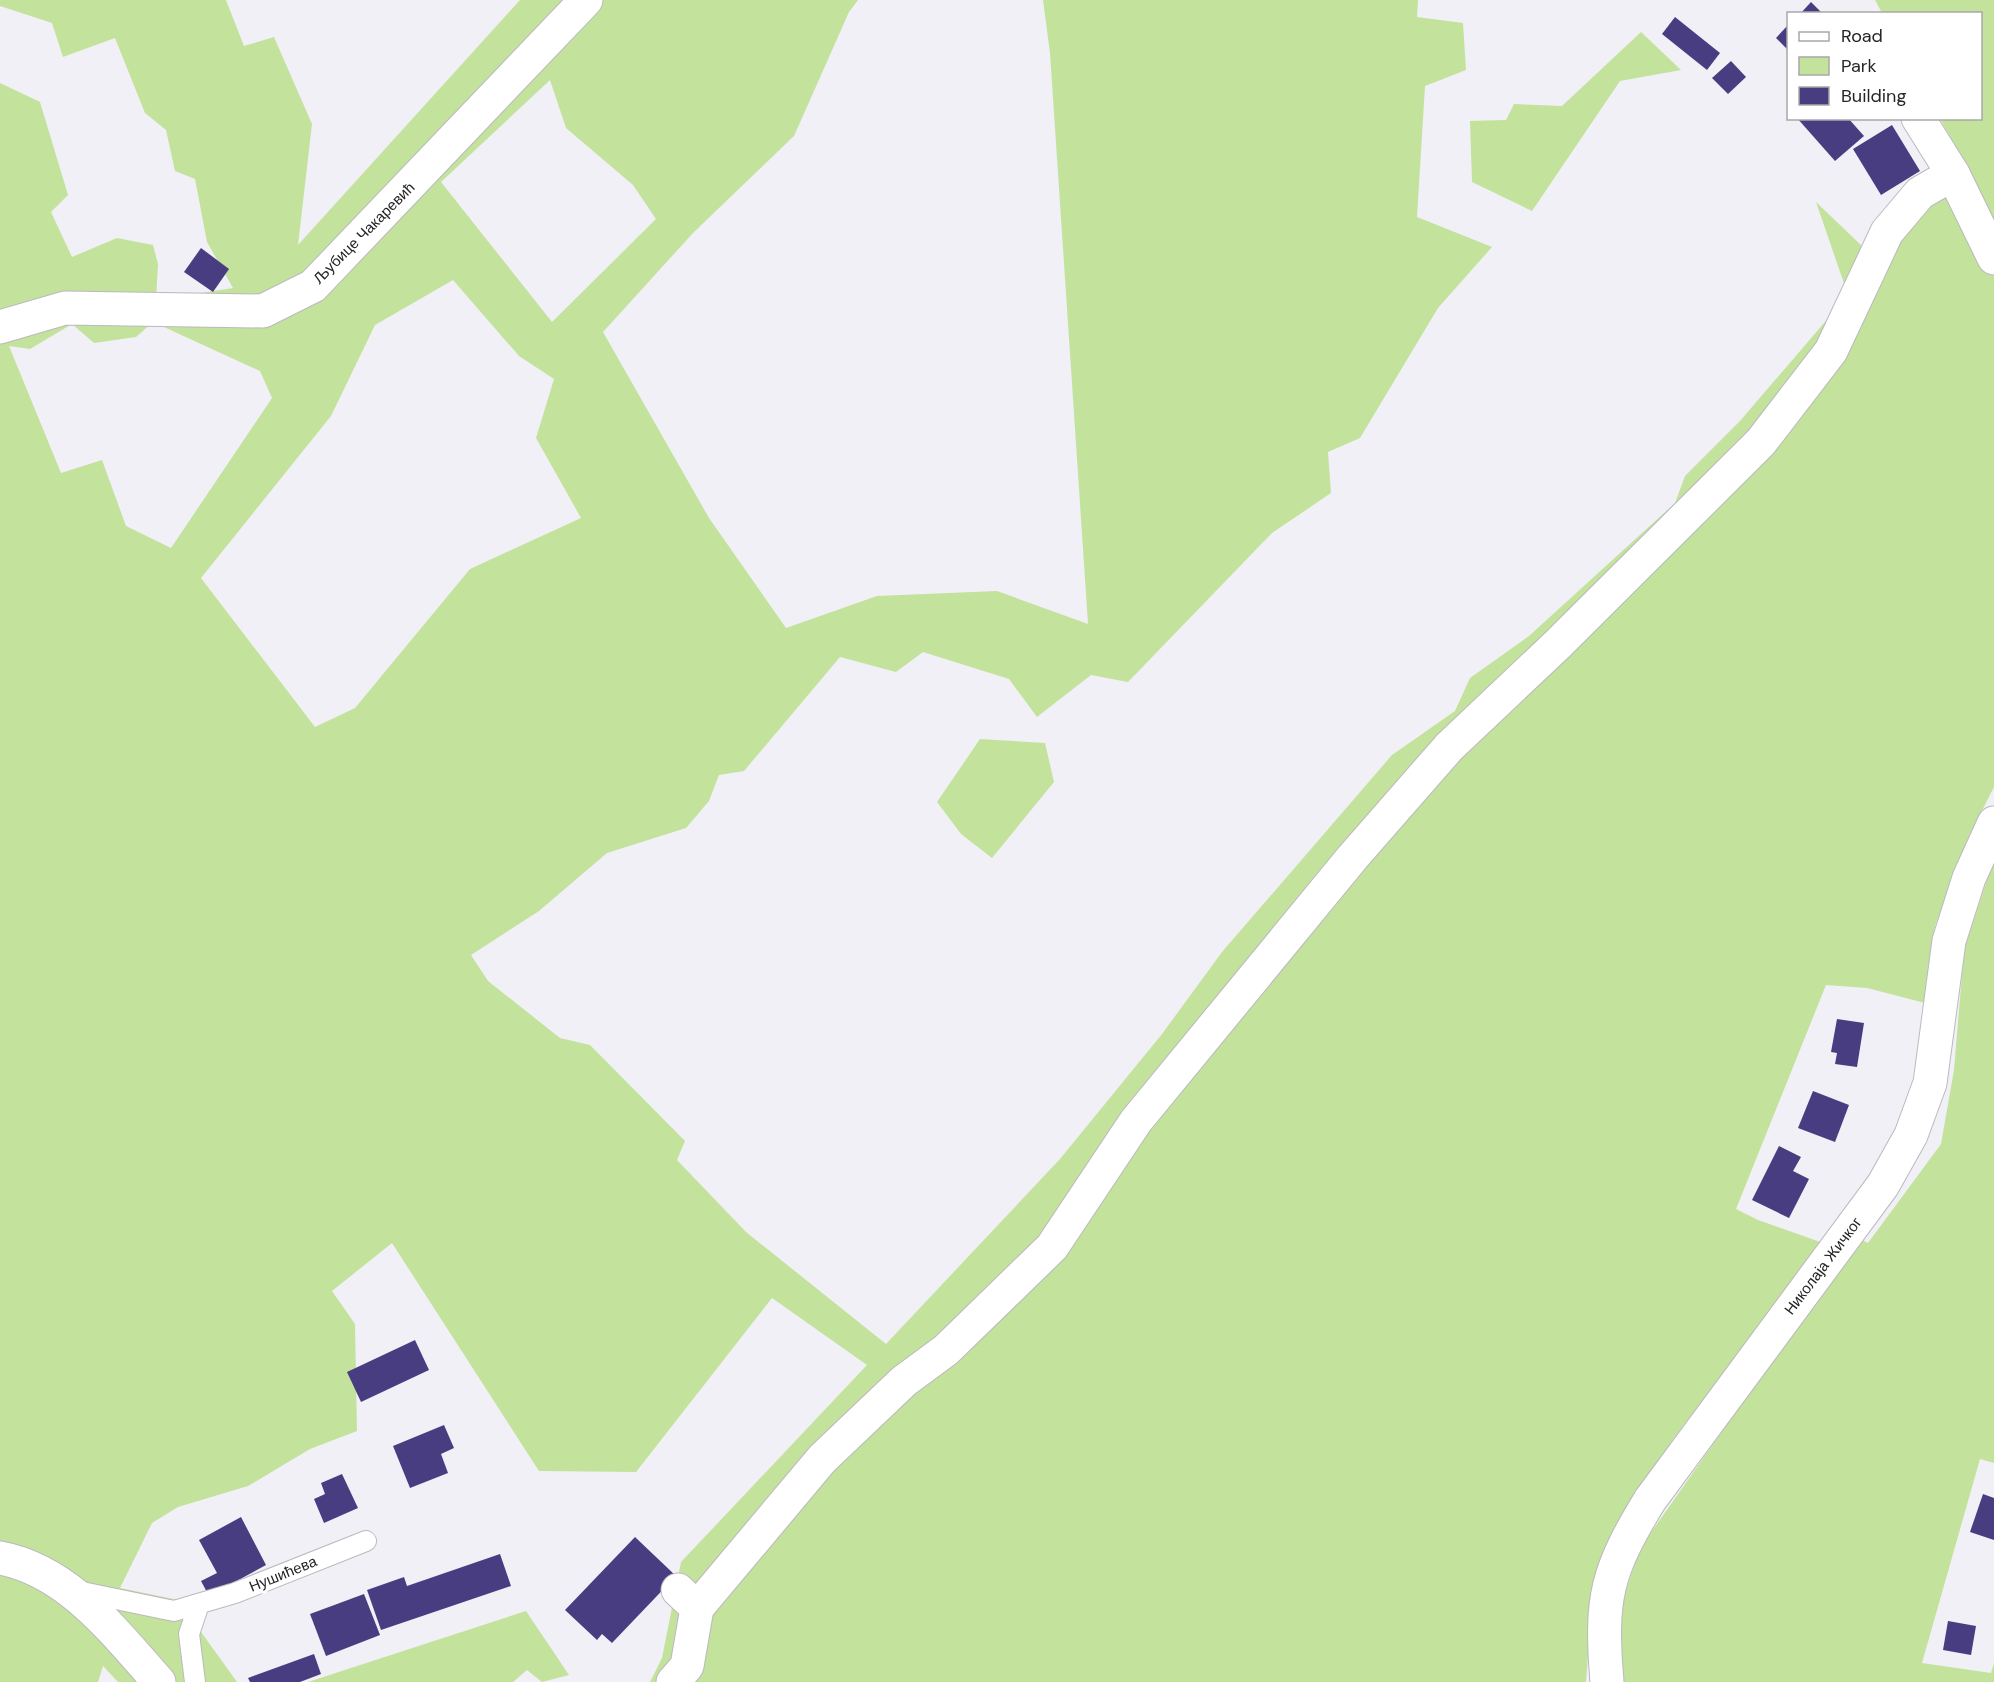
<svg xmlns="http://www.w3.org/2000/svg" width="1994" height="1682" viewBox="0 0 1994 1682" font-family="'DM Sans',sans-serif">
<rect width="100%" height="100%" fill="#f1f0f7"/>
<g fill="#c3e29c" fill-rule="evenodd">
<path d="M 0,0 L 226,0 L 244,46 L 274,37 L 312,124 L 298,245 L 520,0 L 858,0 L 849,12 L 794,136 L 693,233 L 603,332 L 709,518 L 786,628 L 877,596 L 997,591 L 1088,624 L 1050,53 L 1043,0 L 1418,0 L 1417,17 L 1463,23 L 1466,70 L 1425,86 L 1417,217 L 1492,247 L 1438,308 L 1360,438 L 1328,452 L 1331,493 L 1272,533 L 1128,682 L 1091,675 L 1037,717 L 1009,679 L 923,652 L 896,672 L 840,657 L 744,771 L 719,775 L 709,801 L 686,828 L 607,853 L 539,911 L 471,955 L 488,981 L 560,1038 L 590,1045 L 685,1141 L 677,1160 L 746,1232 L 886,1344 L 1060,1159 L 1162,1034 L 1222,952 L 1392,755 L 1455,711 L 1470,678 L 1529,636 L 1675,503 L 1685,476 L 1740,421 L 1848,295 L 1816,202 L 1862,246 L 1963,160 L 1940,119 L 1980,118 L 1980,14 L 1882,13 L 1875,0 L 1994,0 L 1994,787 L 1969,836 L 1935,926 L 1925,1003 L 1867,988 L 1826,985 L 1736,1209 L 1758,1220 L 1823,1243 L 1839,1228 L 1868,1243 L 1941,1144 L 1954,1070 L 1964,950 L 1994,858 L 1994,1463 L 1980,1459 L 1922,1663 L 1991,1673 L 1994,1663 L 1994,1682 L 1623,1682 L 1619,1612 L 1640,1548 L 1759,1379 L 1734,1359 L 1673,1439 L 1623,1521 L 1592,1602 L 1586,1682 L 650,1682 L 662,1658 L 681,1562 L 867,1365 L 772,1298 L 636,1472 L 539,1471 L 392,1243 L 332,1291 L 355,1324 L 357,1431 L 310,1449 L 248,1486 L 178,1507 L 152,1523 L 120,1588 L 178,1600 L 237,1682 L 118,1682 L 103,1666 L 98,1682 L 0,1682 L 0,83 L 40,102 L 68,195 L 51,212 L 72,257 L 117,238 L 153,245 L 158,264 L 156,300 L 233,288 L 207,242 L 195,179 L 175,171 L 166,130 L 145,113 L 115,38 L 63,57 L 52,23 L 0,6 ZM 550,80 L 566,128 L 633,185 L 656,219 L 552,322 L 441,182 ZM 453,280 L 519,356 L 554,379 L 536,438 L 581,518 L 470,569 L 355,708 L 315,727 L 201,578 L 331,416 L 375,325 ZM 153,322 L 260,371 L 272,398 L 171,548 L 126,526 L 102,460 L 61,473 L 9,346 L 30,349 L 72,324 L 94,343 L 136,337 Z"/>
<path d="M 1641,32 L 1681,70 L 1620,81 L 1532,211 L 1472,182 L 1470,121 L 1506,120 L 1514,104 L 1562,106 Z"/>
<path d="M 980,739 L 1045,743 L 1054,782 L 992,858 L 961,834 L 937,802 Z"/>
<path d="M 526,1611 L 569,1675 L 542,1682 L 527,1670 L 513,1682 L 308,1682 Z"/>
</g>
<g fill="#493d81">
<path d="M 1811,2 L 1823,14 L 1800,14 Z"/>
<path d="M 1675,17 L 1720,53 L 1707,70 L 1662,34 Z"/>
<path d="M 1788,25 L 1788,50 L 1776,38 Z"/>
<path d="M 1731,61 L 1746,77 L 1728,94 L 1712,78 Z"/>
<path d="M 1797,118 L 1848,118 L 1864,136 L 1835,161 Z"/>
<path d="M 1892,125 L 1920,171 L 1881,195 L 1853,149 Z"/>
<path d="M 201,248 L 229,269 L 213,292 L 184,272 Z"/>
<path d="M 1837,1019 L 1864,1023 L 1857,1067 L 1835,1064 L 1837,1053 L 1831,1052 Z"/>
<path d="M 1813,1091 L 1849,1105 L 1835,1142 L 1798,1128 Z"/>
<path d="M 1779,1146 L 1801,1157 L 1793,1171 L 1809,1179 L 1789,1218 L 1752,1200 Z"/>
<path d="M 415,1340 L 429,1370 L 361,1402 L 347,1372 Z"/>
<path d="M 444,1425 L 454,1448 L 441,1454 L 448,1473 L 410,1488 L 393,1446 Z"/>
<path d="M 342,1474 L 358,1508 L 324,1523 L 314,1499 L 325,1494 L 321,1483 Z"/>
<path d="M 1983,1494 L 1994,1498 L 1994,1540 L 1970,1532 Z"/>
<path d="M 241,1517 L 266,1565 L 209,1596 L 201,1581 L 217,1573 L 199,1540 Z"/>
<path d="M 635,1537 L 676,1576 L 612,1643 L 602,1634 L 597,1640 L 565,1610 Z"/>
<path d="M 500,1554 L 511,1586 L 381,1630 L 367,1590 L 404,1577 L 407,1586 Z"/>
<path d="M 364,1594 L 380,1635 L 326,1656 L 310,1614 Z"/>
<path d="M 1948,1621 L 1976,1626 L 1971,1655 L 1943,1650 Z"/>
<path d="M 314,1654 L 321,1674 L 300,1682 L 250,1682 L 248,1678 Z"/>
</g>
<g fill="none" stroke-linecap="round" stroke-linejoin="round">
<g stroke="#bab9bf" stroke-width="22">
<g id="lane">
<path d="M 77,1591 L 174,1611 L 235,1593 L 366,1541"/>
<path d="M 195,1682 L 189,1634 L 199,1604"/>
</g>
</g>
<g stroke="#bab9bf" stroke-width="35">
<g id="street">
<path d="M 1918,118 L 1953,174 L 1994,258"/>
<path d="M 0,327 L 65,308 L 263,311 L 313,286 L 586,0"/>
<path d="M 0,1558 C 69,1571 115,1633 159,1682"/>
<path d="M 697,1608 L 822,1459 L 904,1381 L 946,1350 L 1052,1247 L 1136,1121 L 1352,858 L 1449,747 L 1558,644 L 1761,442 L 1831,351 L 1887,232 L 1920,193 L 1953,174"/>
<path d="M 673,1682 L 687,1666 L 697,1608 L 678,1590"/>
</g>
</g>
<g stroke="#bab9bf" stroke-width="35">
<path id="secondary" d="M 1607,1682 C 1600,1598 1606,1572 1650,1500 L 1883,1185 L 1911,1135 L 1930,1083 L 1949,941 L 1969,878 L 1994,823"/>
</g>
<use href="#lane" stroke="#fff" stroke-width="20"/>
<use href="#street" stroke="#fff" stroke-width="33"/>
<use href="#secondary" stroke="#fff" stroke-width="33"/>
</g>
<g text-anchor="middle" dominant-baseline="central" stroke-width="6" stroke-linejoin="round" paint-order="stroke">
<g font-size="15" fill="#252527" stroke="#fff">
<text transform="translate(364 233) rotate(-45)">Љубице Чакаревић</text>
<text transform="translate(1823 1266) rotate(-53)">Николаја Жичког</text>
<text transform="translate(283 1574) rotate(-22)">Нушићева</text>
</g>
</g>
<rect x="1787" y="12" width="195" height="108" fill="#ffffff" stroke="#a8a8a9" stroke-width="1.5"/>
<rect x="1799" y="32" width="30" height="9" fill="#ffffff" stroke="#a8a8a9" stroke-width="1.5"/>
<text x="1841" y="42" font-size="18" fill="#252527">Road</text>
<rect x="1799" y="57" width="30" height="18" fill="#c3e29c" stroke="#a8a8a9" stroke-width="1.5"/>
<text x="1841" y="72" font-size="18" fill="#252527">Park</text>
<rect x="1799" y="87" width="30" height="18" fill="#493d81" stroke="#a8a8a9" stroke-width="1.5"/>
<text x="1841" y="102" font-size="18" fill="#252527">Building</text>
</svg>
